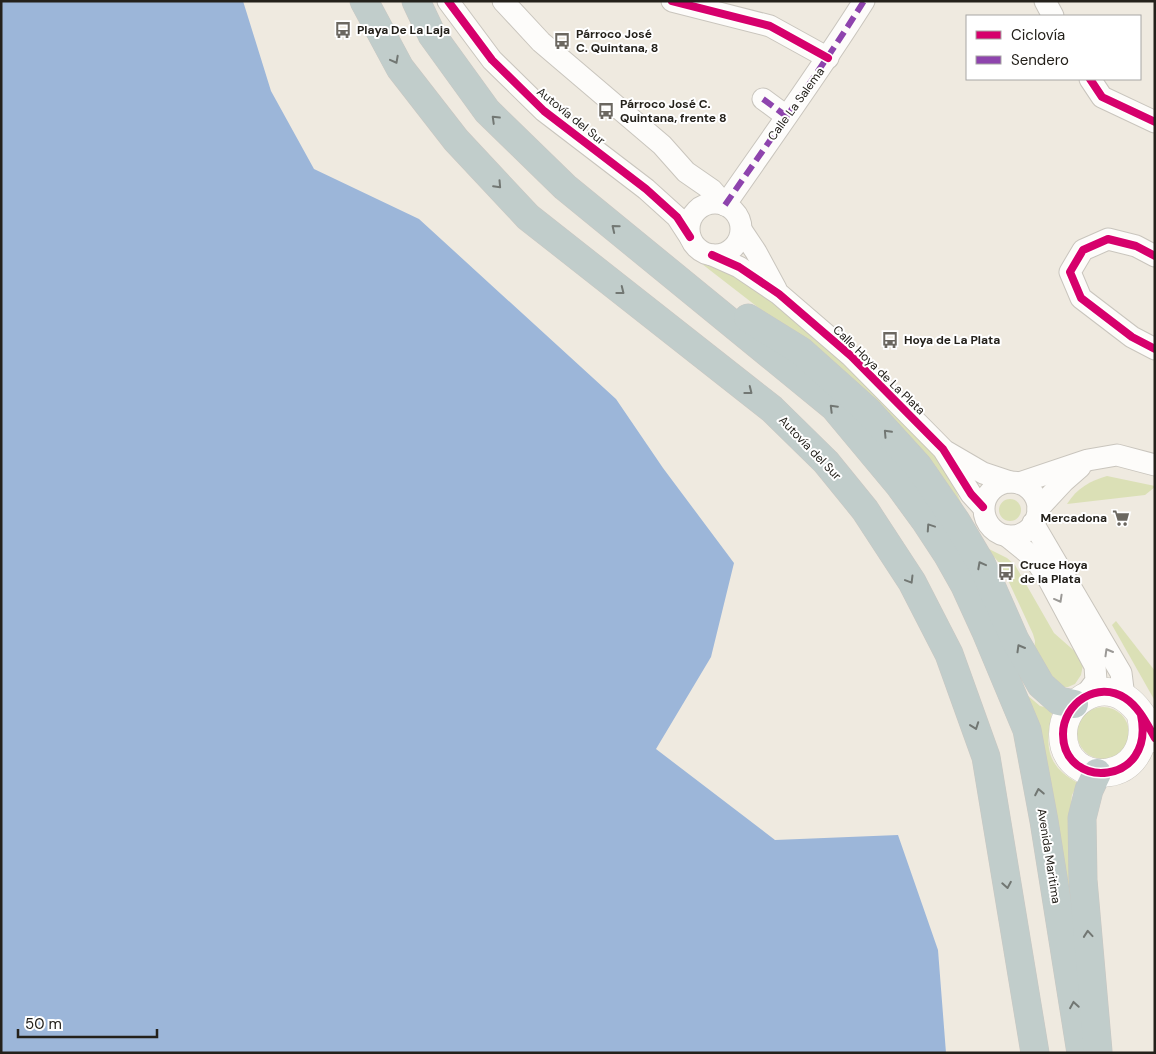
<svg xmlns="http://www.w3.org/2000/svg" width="1156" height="1054" viewBox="0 0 1156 1054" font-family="'DM Sans',sans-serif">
<rect width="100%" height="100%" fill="#efeae0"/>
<g fill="#dbe0b6">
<path d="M 702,264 L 713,267 L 725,267 L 794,318 L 872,391 L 936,456 L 951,479 L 962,505 L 965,518 L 983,546 L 1007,558 L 1015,565 L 1054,633 L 1079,655 L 1083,665 L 1081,675 L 1075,684 L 1068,687 L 1058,687 L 1034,655 L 1035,641 L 1033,634 L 1001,565 L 995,558 L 982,550 L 782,326 Z"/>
<path d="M 1107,476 L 1155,486 L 1155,487 L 1145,495 L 1067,504 C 1077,488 1090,481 1107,476 Z"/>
<circle cx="1010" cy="510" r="11"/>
<path d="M 1116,621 L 1155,671 L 1155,701 L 1112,625 Z"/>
<path d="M 1027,695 L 1040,706 L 1053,709 C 1045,743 1044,765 1078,783 L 1072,795 L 1069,822 L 1075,930 Z"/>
<circle cx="1103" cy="733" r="26"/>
</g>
<path fill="#9cb6d9" d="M 1,1 L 243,1 L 271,91 L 314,169 L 419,219 L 616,399 L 663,468 L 734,563 L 711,657 L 656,749 L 775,840 L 898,835 L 938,950 L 946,1053 L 1,1053 Z"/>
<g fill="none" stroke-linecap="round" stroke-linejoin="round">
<g stroke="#c9c5bd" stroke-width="23">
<g id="street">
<path d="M 448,1 L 492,60 L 544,111 L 646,189 L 677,217 L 690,237"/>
<path d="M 503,1 L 541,42 L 662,145 L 686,172 L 712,190 L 725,205"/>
<path d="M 672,1 L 770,26 L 828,58"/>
<path d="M 1045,1 L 1053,16"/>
<path d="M 1090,79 L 1102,97 L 1155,122"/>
<path d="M 763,99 L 786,116"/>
<circle cx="715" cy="229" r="26"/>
<path d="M 725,205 C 772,137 820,71 864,1"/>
<path d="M 742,231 L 756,252 L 776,289"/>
<path d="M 712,255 L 739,267 L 779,294 L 851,356 L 943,449 L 971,494 L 983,507"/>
<path d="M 1155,256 L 1136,246 L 1108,239 L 1083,250 L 1070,272 L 1081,298 L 1132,337 L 1155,349"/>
<path d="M 947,452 L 983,473 L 1010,482"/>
<circle cx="1011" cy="509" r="27"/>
<path d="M 1019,483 L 1088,460 L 1117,455 L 1155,465"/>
<path d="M 1038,509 L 1064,481 L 1080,467"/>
<path d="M 1033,523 L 1121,673 L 1124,697"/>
<path d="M 1007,536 L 1034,558 L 1049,580 L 1095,666 L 1096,681 L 1084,697"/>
</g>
</g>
<g stroke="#c9c5bd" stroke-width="29">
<path id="secondary" d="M 1141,715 C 1156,786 1063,791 1063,734 C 1063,703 1098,680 1125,698 C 1139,707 1147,724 1155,738"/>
</g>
<g stroke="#c9c7c2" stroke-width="29">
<g id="highway">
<path d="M 364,1 L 400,68 L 456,140 L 528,217 L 772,409 L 826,462 L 865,510 L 912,582 L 949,654 L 986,757 L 1035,1053"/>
<path d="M 416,1 L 432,35 L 487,111 L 565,187 L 834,407 L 899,485 L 926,522 L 947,554 L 965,586 L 986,632 L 1027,730 L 1044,821 L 1081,1053"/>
<path d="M 748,318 L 801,351 L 868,411 L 918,466 L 956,521 L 982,565 L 1015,640 L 1041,685 L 1059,701 L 1074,704"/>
<path d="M 1097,773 L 1089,790 L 1082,818 L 1083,880 L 1098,1051"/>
</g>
</g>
<use href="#street" stroke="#fdfcfa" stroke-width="21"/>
<use href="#secondary" stroke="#fdfcfa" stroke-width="28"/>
<use href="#highway" stroke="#c1cdcb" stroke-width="28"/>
<g stroke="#8e44ad" stroke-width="6" stroke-dasharray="12 6" stroke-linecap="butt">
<path d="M 763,99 L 786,116"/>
<path d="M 725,205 C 772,137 820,71 864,1"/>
</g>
<g stroke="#fff" stroke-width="11">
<g id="cycleway">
<path d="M 448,1 L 492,60 L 544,111 L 646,189 L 677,217 L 690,237"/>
<path d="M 672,1 L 770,26 L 828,58"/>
<path d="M 1090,79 L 1102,97 L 1155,122"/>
<path d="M 712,255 L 739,267 L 779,294 L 851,356 L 943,449 L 971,494 L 983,507"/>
<path d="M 1155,256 L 1136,246 L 1108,239 L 1083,250 L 1070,272 L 1081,298 L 1132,337 L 1155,349"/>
<path d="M 1141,715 C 1156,786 1063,791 1063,734 C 1063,703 1098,680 1125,698 C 1139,707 1147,724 1155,738"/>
</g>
</g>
<use href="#cycleway" stroke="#d6006c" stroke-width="8"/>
</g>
<defs><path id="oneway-chevron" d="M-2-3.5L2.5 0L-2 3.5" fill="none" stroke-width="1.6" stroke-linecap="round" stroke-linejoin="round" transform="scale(1.25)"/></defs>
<g stroke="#727773">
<use href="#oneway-chevron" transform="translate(395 60) rotate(62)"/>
<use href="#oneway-chevron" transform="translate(495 119) rotate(-136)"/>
<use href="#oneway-chevron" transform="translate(498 185) rotate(47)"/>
<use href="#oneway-chevron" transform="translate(615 228) rotate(-141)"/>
<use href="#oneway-chevron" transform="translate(621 291) rotate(38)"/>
<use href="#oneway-chevron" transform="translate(749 391) rotate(38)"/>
<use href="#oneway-chevron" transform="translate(833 408) rotate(-135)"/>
<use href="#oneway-chevron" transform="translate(887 433) rotate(-133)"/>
<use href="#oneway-chevron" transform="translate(930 527) rotate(-124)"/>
<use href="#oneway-chevron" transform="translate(981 565) rotate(-118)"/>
<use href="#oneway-chevron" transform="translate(910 580) rotate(59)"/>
<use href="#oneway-chevron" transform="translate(1020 648) rotate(-120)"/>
<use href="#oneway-chevron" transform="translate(975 726) rotate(70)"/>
<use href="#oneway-chevron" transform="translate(1039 792) rotate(-101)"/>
<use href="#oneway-chevron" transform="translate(1007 885) rotate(80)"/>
<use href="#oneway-chevron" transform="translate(1088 934) rotate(-95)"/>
<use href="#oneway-chevron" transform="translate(1074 1005) rotate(-99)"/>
</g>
<g stroke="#9b9996">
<use href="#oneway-chevron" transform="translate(1059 599) rotate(61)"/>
<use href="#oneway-chevron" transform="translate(1108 652) rotate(-120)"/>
</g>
<defs>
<g id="bus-bare" transform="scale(1.35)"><path d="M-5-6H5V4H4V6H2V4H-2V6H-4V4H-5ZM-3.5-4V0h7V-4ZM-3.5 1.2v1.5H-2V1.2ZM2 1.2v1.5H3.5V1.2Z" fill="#6b6760" stroke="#fff" stroke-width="2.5" paint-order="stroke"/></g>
<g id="supermarket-bare" transform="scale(1.35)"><path d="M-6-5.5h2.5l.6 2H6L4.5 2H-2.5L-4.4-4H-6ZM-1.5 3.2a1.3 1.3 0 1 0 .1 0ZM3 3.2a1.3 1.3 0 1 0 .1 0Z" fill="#6b6760" stroke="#fff" stroke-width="2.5" paint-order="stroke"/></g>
</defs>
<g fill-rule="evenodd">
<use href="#bus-bare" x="343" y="30"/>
<use href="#bus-bare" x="562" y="41"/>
<use href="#bus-bare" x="606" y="111"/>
<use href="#bus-bare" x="890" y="340"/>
<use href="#supermarket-bare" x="1121" y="518"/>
<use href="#bus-bare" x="1006" y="572"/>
</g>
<g text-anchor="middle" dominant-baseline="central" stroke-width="4" stroke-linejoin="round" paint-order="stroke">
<g font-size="12" font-weight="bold" fill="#24211b" stroke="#fff" text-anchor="start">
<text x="357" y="30">Playa De La Laja</text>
<text x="576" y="34">Párroco José<tspan x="576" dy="14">C. Quintana, 8</tspan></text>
<text x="620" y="104">Párroco José C.<tspan x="620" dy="14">Quintana, frente 8</tspan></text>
<text x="904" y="340">Hoya de La Plata</text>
<text x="1107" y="518" text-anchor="end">Mercadona</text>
<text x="1020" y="565">Cruce Hoya<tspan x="1020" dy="14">de la Plata</tspan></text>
</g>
<g font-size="12" fill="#24211b" stroke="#fff">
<text transform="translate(796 104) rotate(-54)">Calle La Salema</text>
<text transform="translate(571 116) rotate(39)">Autovía del Sur</text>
<text transform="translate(879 370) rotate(44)">Calle Hoya de La Plata</text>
<text transform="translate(810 448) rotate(46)">Autovía del Sur</text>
<text transform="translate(1049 856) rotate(81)">Avenida Maritima</text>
</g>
</g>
<rect width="1156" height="1054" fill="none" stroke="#24211b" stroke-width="5"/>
<rect x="966" y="15" width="175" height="65" fill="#ffffff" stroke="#a7a6a4"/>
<rect x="976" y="31" width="25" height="8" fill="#d6006c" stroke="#a7a6a4"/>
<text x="1011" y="40" font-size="15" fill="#24211b">Ciclovía</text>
<rect x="976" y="56" width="25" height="8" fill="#8e44ad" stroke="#a7a6a4"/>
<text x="1011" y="65" font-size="15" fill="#24211b">Sendero</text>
<path d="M18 1029v8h139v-8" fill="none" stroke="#24211b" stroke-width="2.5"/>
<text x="25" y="1029" font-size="15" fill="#24211b" stroke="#ffffff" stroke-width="4" paint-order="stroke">50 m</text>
</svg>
